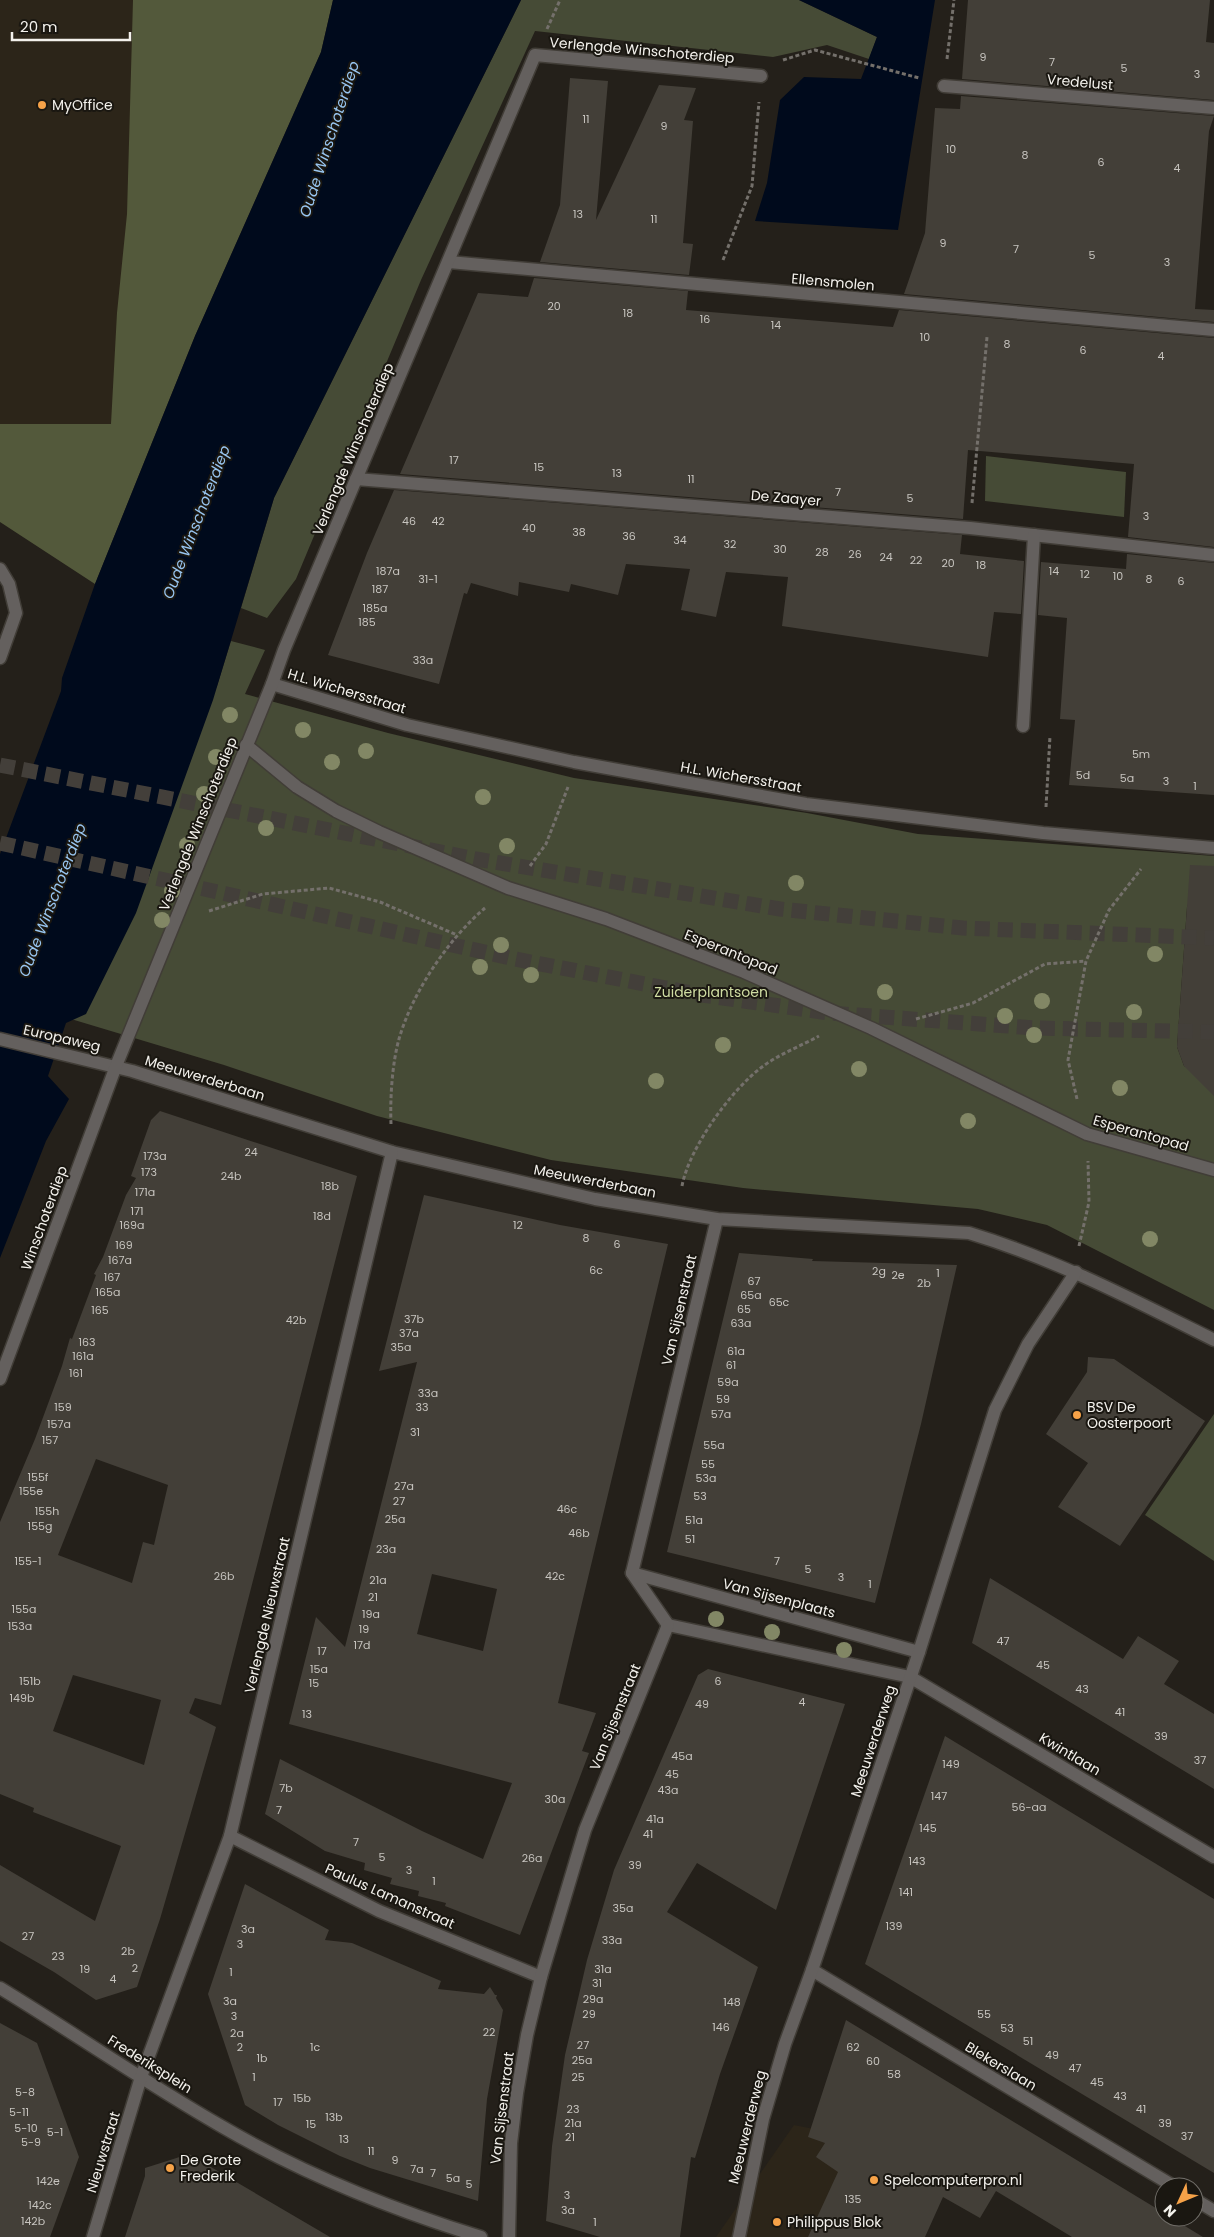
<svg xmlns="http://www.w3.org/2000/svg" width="1214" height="2237" viewBox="0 0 1214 2237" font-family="Poppins,sans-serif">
<rect width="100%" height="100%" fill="#24201a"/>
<g fill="#2c2519">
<path d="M 0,0 L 374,0 L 179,547 L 0,511 Z"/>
<path d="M 794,2125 L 913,2149 L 906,2237 L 716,2237 Z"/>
</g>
<g fill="#464b36">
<path d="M 521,0 L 799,0 L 877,37 L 869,59 L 827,45 L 773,57 L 535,31 L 421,280 L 296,579 L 267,618 L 241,608 L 274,498 Z"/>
<path d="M 986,456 L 1126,472 L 1124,517 L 985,501 Z"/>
<path d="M 231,641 L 265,650 L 245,694 L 388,733 L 574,778 L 807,813 L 918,834 L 1214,856 L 1214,883 L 1190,900 L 1187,907 L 1177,1047 L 1184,1066 L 1214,1079 L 1214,1310 L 1047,1225 L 978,1209 L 743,1188 L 551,1160 L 377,1116 L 224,1065 L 61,1016 L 217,686 Z"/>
<path d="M 1214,1414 L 1214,1561 L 1145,1515 Z"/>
</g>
<path fill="#53593b" d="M 133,0 L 333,0 L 321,52 L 195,336 L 95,584 L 0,522 L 0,424 L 111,424 L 117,313 L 127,214 Z"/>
<g fill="#000a1c">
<path d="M 333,0 L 521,0 L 274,498 L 213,700 L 136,913 L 86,1014 L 66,1023 L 48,1076 L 69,1099 L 46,1141 L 0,1258 L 0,854 L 61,691 L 62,678 L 95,584 L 195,336 L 321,52 Z"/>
<path d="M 799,0 L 935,0 L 898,230 L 755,221 L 767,183 L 780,100 L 804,77 L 861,79 L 877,37 Z"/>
</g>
<g fill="#433f38" fill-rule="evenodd">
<path d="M 968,0 L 1210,0 L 1206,42 L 1214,43 L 1214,100 L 962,79 Z"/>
<path d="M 570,78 L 608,81 L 596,220 L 659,85 L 696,88 L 684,120 L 693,121 L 683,243 L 693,244 L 689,275 L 540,262 L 560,205 Z"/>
<path d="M 961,96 L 1214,116 L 1209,131 L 1195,309 L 1214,310 L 1214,322 L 904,294 L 925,233 L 935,108 L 960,109 Z"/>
<path d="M 534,278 L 688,291 L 686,310 L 893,327 L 899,310 L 1214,338 L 1214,547 L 1128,537 L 1134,464 L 968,450 L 963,519 L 400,474 L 478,293 L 528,297 Z"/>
<path d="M 394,490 L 962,535 L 960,554 L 1024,561 L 1021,614 L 994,612 L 988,657 L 782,626 L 788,577 L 726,572 L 716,617 L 681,610 L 690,569 L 626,564 L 618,595 L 571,584 L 569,592 L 519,582 L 518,596 L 471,583 L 467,594 L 464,593 L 439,684 L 328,655 L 367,553 Z"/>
<path d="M 1127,554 L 1214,563 L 1214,795 L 1069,785 L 1075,720 L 1060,719 L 1067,618 L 1038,615 L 1041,562 L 1126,569 Z"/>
<path d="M 1190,865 L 1214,866 L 1214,1096 L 1184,1066 L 1177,1047 Z"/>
<path d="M 160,1111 L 357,1176 L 221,1705 L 195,1698 L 189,1713 L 216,1727 L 160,1919 L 137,1987 L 96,2000 L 54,1972 L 0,1941 L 0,1865 L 95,1921 L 121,1846 L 33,1812 L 34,1808 L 0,1794 L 0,1522 L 35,1439 L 62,1366 L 70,1338 L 72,1339 L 96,1275 L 94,1274 L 103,1257 L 126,1195 L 136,1178 L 131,1176 L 151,1120 ZM 96,1459 L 168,1485 L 154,1545 L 143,1542 L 132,1583 L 58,1555 ZM 73,1675 L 161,1700 L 144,1765 L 53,1731 Z"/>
<path d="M 424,1195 L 560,1225 L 668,1244 L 558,1703 L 596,1713 L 582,1751 L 589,1753 L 520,1935 L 445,1906 L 446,1903 L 418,1896 L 419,1891 L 390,1884 L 392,1878 L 364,1870 L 365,1863 L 325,1851 L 265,1814 L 280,1759 L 422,1831 L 483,1859 L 512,1783 L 289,1724 L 316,1617 L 345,1647 L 417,1362 L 379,1371 ZM 432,1574 L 497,1589 L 483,1651 L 417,1634 Z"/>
<path d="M 739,1253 L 813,1259 L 812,1261 L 957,1265 L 921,1424 L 875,1603 L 667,1552 Z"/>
<path d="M 1088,1357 L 1114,1359 L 1205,1421 L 1120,1546 L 1058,1507 L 1088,1463 L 1046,1434 L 1087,1372 Z"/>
<path d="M 990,1578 L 1123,1659 L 1138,1636 L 1179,1661 L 1164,1684 L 1214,1714 L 1214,1789 L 972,1643 Z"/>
<path d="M 708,1669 L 845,1704 L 776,1910 L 697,1863 L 667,1912 L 758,1967 L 720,2074 L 695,2158 L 691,2157 L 680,2237 L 600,2237 L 546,2221 L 552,2146 L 565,2055 L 587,1960 L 614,1870 L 698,1675 Z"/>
<path d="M 945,1736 L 1214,1899 L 1214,2173 L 865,1964 Z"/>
<path d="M 245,1884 L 329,1930 L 325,1940 L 352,1943 L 441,1981 L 438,1989 L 484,1994 L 490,1987 L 495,1995 L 497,1995 L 496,1998 L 503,2010 L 487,2099 L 478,2201 L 370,2168 L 340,2156 L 278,2125 L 245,2105 L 208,1994 Z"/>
<path d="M 846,2020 L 1164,2213 L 1164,2217 L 1170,2217 L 1203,2237 L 1072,2237 L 996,2191 L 980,2218 L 943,2197 L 925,2237 L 808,2237 L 838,2172 L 816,2157 L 825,2143 L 808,2137 Z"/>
<path d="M 0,2023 L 37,2043 L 79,2157 L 50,2237 L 0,2237 Z"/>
<path d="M 189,2154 L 238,2183 L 330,2237 L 125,2237 L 145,2176 L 145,2168 Z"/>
</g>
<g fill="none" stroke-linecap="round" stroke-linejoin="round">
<g stroke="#433f3a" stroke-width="15" stroke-dasharray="15 8" stroke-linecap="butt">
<path d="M 0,765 L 476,859 L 780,909 L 963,928 L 1214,938"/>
<path d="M 0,843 L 515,959 L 702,995 L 829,1013 L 1035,1028 L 1214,1032"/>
</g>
<g stroke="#413d37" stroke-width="15">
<g id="minor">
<path d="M 944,86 L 1214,108"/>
<path d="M 449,262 L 1214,330"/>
<path d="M 356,479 L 970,528 L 1214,555"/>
<path d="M 0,569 L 9,584 L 16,613 L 0,658"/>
<path d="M 272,684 L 407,725 L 574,762 L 806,804 L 1043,833 L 1214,848"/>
<path d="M 1023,726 L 1034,535"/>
<path d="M 246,745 L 297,787 L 336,811 L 379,832 L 508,888 L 606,919 L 744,972 L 871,1028 L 1087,1134 L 1214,1170"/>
<path d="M 0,1039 L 132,1071 L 392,1152 L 595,1199 L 717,1219 L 969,1233 C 1055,1259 1134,1300 1214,1340"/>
<path d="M 0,1379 L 116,1066 L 272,684 L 284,650 L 535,55 L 761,76"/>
<path d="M 632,1573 L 919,1652"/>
<path d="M 668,1625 L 910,1677 L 1214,1857"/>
<path d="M 668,1625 L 632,1573 L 717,1219"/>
<path d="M 230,1836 L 379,1911 L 541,1977"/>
<path d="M 812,1970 L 1175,2187"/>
<path d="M 0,1988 C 74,2033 146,2083 221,2126 C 303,2174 391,2209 481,2237"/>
<path d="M 1194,2199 L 1214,2211"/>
<path d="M 93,2237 L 141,2077 L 230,1836 L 392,1152"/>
<path d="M 509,2237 L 511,2143 L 517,2093 L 527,2035 L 541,1977 L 585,1830 L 668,1625"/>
<path d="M 739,2237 L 763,2119 L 785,2044 L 812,1970 L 919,1652 L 995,1410 L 1028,1344 L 1076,1272"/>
</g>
</g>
<g stroke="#74706b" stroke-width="3" stroke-dasharray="4 2.5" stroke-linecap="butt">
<path d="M 547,29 L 560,0"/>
<path d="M 947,59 L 954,0"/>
<path d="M 783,60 L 815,50 L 919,78"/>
<path d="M 723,260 L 752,186 L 759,102"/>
<path d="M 972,503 L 987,337"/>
<path d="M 1046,807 L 1050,736"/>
<path d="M 530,866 L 546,844 L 568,787"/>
<path d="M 209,911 L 263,894 L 329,888 L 380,902 L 457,935"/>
<path d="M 916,1019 L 973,1003 L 1045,964 L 1086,961"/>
<path d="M 1077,1099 L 1068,1060 L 1086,961 L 1109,910 L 1141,869"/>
<path d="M 391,1124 C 390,1099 392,1064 399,1039 C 412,993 448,939 485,908"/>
<path d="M 682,1186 C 689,1148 731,1090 762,1067 C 779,1054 801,1046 819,1036"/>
<path d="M 1079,1246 L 1089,1202 L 1088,1161"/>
</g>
<use href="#minor" stroke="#64605e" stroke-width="12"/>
</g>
<g fill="#828765">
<circle cx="230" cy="715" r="8"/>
<circle cx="303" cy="730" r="8"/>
<circle cx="366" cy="751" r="8"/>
<circle cx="216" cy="757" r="8"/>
<circle cx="332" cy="762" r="8"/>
<circle cx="204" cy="794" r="8"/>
<circle cx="483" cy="797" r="8"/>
<circle cx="266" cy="828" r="8"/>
<circle cx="187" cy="845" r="8"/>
<circle cx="507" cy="846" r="8"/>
<circle cx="796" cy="883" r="8"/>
<circle cx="172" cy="891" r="8"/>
<circle cx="162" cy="920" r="8"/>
<circle cx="501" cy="945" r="8"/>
<circle cx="1155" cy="954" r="8"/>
<circle cx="480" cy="967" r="8"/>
<circle cx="531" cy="975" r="8"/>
<circle cx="885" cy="992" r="8"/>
<circle cx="1042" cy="1001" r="8"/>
<circle cx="1134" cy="1012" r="8"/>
<circle cx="1005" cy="1016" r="8"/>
<circle cx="1034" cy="1035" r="8"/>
<circle cx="723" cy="1045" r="8"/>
<circle cx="859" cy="1069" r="8"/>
<circle cx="656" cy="1081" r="8"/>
<circle cx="1120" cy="1088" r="8"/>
<circle cx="968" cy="1121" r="8"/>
<circle cx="1150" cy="1239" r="8"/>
<circle cx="716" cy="1619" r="8"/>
<circle cx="772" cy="1632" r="8"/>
<circle cx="844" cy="1650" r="8"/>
</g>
<g fill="#f6a248" stroke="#1a1711" stroke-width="2">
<circle cx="42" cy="105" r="5"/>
<circle cx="1077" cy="1415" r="5"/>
<circle cx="170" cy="2168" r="5"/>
<circle cx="874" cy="2180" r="5"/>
<circle cx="777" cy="2222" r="5"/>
</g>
<g text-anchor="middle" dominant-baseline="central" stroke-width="4" stroke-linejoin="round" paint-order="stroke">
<g font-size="11" fill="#c7c4bf">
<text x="983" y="57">9</text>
<text x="1052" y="62">7</text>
<text x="1124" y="68">5</text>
<text x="1197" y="74">3</text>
<text x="586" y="119">11</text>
<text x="664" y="126">9</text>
<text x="951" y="149">10</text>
<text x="1025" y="155">8</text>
<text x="1101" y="162">6</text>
<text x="1177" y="168">4</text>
<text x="578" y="214">13</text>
<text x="654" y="219">11</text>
<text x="943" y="243">9</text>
<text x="1016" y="249">7</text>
<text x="1092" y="255">5</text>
<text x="1167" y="262">3</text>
<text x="554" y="306">20</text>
<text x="628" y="313">18</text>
<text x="705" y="319">16</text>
<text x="776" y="325">14</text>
<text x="925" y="337">10</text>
<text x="1007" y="344">8</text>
<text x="1083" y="350">6</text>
<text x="1161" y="356">4</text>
<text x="454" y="460">17</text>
<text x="539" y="467">15</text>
<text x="617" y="473">13</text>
<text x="691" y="479">11</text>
<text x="838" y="492">7</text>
<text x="910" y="498">5</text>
<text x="1146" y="516">3</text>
<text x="409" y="521">46</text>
<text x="438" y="521">42</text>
<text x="529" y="528">40</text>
<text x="579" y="532">38</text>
<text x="629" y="536">36</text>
<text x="680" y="540">34</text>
<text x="730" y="544">32</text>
<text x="780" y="549">30</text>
<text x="822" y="552">28</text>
<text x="855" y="554">26</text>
<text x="886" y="557">24</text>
<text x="916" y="560">22</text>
<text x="948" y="563">20</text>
<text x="981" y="565">18</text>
<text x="388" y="571">187a</text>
<text x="1054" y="571">14</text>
<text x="1085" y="574">12</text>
<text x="1118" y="576">10</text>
<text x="428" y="579">31-1</text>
<text x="1149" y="579">8</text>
<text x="1181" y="581">6</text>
<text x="380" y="589">187</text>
<text x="375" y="608">185a</text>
<text x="367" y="622">185</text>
<text x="423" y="660">33a</text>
<text x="1141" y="754">5m</text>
<text x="1083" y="775">5d</text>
<text x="1127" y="778">5a</text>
<text x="1166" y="781">3</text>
<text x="1195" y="786">1</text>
<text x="251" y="1152">24</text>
<text x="155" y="1156">173a</text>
<text x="149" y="1172">173</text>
<text x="231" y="1176">24b</text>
<text x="330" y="1186">18b</text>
<text x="145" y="1192">171a</text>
<text x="137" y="1211">171</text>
<text x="322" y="1216">18d</text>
<text x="132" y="1225">169a</text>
<text x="518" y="1225">12</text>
<text x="586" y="1238">8</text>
<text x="617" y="1244">6</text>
<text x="124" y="1245">169</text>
<text x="120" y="1260">167a</text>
<text x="596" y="1270">6c</text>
<text x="879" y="1271">2g</text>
<text x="938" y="1273">1</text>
<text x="898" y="1275">2e</text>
<text x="112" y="1277">167</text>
<text x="754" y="1281">67</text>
<text x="924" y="1283">2b</text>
<text x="108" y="1292">165a</text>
<text x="751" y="1295">65a</text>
<text x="779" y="1302">65c</text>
<text x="744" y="1309">65</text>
<text x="100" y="1310">165</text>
<text x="414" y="1319">37b</text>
<text x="296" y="1320">42b</text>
<text x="741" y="1323">63a</text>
<text x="409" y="1333">37a</text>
<text x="87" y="1342">163</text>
<text x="401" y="1347">35a</text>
<text x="736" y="1351">61a</text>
<text x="83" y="1356">161a</text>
<text x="731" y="1365">61</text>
<text x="76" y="1373">161</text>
<text x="728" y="1382">59a</text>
<text x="428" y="1393">33a</text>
<text x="723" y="1399">59</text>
<text x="63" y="1407">159</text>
<text x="422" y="1407">33</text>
<text x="721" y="1414">57a</text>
<text x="59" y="1424">157a</text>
<text x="415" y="1432">31</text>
<text x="50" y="1440">157</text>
<text x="714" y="1445">55a</text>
<text x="708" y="1464">55</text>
<text x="38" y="1477">155f</text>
<text x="706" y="1478">53a</text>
<text x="404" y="1486">27a</text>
<text x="31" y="1491">155e</text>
<text x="700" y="1496">53</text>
<text x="399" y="1501">27</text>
<text x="567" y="1509">46c</text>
<text x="47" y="1511">155h</text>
<text x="395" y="1519">25a</text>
<text x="694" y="1520">51a</text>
<text x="40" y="1526">155g</text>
<text x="579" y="1533">46b</text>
<text x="690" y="1539">51</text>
<text x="386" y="1549">23a</text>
<text x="28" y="1561">155-1</text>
<text x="777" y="1561">7</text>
<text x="808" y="1569">5</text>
<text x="224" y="1576">26b</text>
<text x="555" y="1576">42c</text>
<text x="841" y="1577">3</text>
<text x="378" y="1580">21a</text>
<text x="870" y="1584">1</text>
<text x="373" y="1597">21</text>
<text x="24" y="1609">155a</text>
<text x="371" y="1614">19a</text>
<text x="20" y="1626">153a</text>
<text x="364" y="1629">19</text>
<text x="1003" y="1641">47</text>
<text x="362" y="1645">17d</text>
<text x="322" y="1651">17</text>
<text x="1043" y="1665">45</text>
<text x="319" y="1669">15a</text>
<text x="30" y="1681">151b</text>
<text x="718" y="1681">6</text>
<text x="314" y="1683">15</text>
<text x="1082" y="1689">43</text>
<text x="22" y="1698">149b</text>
<text x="802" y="1702">4</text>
<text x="702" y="1704">49</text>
<text x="1120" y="1712">41</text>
<text x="307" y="1714">13</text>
<text x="1161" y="1736">39</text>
<text x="682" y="1756">45a</text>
<text x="1200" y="1760">37</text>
<text x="951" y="1764">149</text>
<text x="672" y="1774">45</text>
<text x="286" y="1788">7b</text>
<text x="668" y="1790">43a</text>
<text x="939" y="1796">147</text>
<text x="555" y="1799">30a</text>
<text x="1029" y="1807">56-aa</text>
<text x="279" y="1810">7</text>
<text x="655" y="1819">41a</text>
<text x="928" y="1828">145</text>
<text x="648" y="1834">41</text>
<text x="356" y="1842">7</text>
<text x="382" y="1857">5</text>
<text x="532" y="1858">26a</text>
<text x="917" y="1861">143</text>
<text x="635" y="1865">39</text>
<text x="409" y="1870">3</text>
<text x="434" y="1881">1</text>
<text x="906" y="1892">141</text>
<text x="623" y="1908">35a</text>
<text x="894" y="1926">139</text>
<text x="248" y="1929">3a</text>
<text x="28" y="1936">27</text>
<text x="612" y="1940">33a</text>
<text x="240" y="1944">3</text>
<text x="128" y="1951">2b</text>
<text x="58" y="1956">23</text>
<text x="135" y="1968">2</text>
<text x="85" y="1969">19</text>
<text x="603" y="1969">31a</text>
<text x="231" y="1972">1</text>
<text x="113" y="1979">4</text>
<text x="597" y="1983">31</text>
<text x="593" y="1999">29a</text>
<text x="230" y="2001">3a</text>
<text x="732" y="2002">148</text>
<text x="589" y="2014">29</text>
<text x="984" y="2014">55</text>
<text x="234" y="2016">3</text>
<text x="721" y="2027">146</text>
<text x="1007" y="2028">53</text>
<text x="489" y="2032">22</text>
<text x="237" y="2033">2a</text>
<text x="1028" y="2041">51</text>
<text x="583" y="2045">27</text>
<text x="240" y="2047">2</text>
<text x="315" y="2047">1c</text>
<text x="853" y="2047">62</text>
<text x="1052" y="2055">49</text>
<text x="262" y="2058">1b</text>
<text x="582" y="2060">25a</text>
<text x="873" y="2061">60</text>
<text x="1075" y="2068">47</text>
<text x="894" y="2074">58</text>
<text x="254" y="2077">1</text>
<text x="578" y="2077">25</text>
<text x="1097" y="2082">45</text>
<text x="25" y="2092">5-8</text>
<text x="1120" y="2096">43</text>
<text x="302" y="2098">15b</text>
<text x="278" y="2102">17</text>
<text x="573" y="2109">23</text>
<text x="1141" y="2109">41</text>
<text x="19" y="2112">5-11</text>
<text x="334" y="2117">13b</text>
<text x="573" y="2123">21a</text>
<text x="1165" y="2123">39</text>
<text x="311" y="2124">15</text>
<text x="26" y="2128">5-10</text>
<text x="55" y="2132">5-1</text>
<text x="1187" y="2136">37</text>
<text x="570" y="2137">21</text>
<text x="344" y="2139">13</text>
<text x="31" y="2142">5-9</text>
<text x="371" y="2151">11</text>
<text x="395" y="2160">9</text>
<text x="417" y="2169">7a</text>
<text x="433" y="2173">7</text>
<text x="453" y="2178">5a</text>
<text x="48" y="2181">142e</text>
<text x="469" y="2184">5</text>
<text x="567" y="2195">3</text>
<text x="853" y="2199">135</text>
<text x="40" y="2205">142c</text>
<text x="568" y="2210">3a</text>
<text x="33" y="2221">142b</text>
<text x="595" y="2222">1</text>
</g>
<g font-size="14" fill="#f3f1ec" stroke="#1a1711">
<text transform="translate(642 50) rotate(5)">Verlengde Winschoterdiep</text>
<text transform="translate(1080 82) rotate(5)">Vredelust</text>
<text transform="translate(833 282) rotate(5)">Ellensmolen</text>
<text transform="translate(353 449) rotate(-67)">Verlengde Winschoterdiep</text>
<text transform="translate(786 498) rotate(5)">De Zaayer</text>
<text transform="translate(347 691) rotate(17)">H.L. Wichersstraat</text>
<text transform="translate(741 777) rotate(10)">H.L. Wichersstraat</text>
<text transform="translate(198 824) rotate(-68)">Verlengde Winschoterdiep</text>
<text transform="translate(731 952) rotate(22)">Esperantopad</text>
<text transform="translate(62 1038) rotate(13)">Europaweg</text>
<text transform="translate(205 1078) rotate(17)">Meeuwerderbaan</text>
<text transform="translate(1141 1133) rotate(16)">Esperantopad</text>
<text transform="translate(595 1181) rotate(11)">Meeuwerderbaan</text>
<text transform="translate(44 1218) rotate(-70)">Winschoterdiep</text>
<text transform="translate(679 1310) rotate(-77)">Van Sijsenstraat</text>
<text transform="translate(779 1598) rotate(15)">Van Sijsenplaats</text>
<text transform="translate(267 1615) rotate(-77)">Verlengde Nieuwstraat</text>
<text transform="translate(615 1717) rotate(-68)">Van Sijsenstraat</text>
<text transform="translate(873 1741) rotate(-72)">Meeuwerderweg</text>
<text transform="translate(1070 1754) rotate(31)">Kwintlaan</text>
<text transform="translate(390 1896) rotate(24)">Paulus Lamanstraat</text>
<text transform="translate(150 2064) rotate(32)">Frederiksplein</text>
<text transform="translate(1001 2066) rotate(31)">Blekerslaan</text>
<text transform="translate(502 2108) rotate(-83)">Van Sijsenstraat</text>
<text transform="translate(747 2127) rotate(-76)">Meeuwerderweg</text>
<text transform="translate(103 2152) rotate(-73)">Nieuwstraat</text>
</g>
<g font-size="14" fill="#f3f1ec" stroke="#1a1711" text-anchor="start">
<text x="52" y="105">MyOffice</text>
<text x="1087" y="1407">BSV De<tspan x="1087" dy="16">Oosterpoort</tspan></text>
<text x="180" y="2160">De Grote<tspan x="180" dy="16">Frederik</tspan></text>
<text x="884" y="2180">Spelcomputerpro.nl</text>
<text x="787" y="2222">Philippus Blok</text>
</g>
<g font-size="14" fill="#cfdca2" stroke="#1a1711">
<text x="711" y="992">Zuiderplantsoen</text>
</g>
<g font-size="15" font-style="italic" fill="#98c5f0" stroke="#1a1711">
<text transform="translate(329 139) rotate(-72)">Oude Winschoterdiep</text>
<text transform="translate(196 522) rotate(-69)">Oude Winschoterdiep</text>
<text transform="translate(52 900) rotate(-69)">Oude Winschoterdiep</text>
</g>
</g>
<g transform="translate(1179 2202) rotate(226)"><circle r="24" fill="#1a1711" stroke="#716e69"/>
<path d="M0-4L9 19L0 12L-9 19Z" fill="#f6a248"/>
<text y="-8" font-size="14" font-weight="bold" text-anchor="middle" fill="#f3f1ec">N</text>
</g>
<path d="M12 32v8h118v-8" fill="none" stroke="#f3f1ec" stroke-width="2.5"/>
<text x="20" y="32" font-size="15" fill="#f3f1ec" stroke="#1a1711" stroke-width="4" paint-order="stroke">20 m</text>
</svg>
